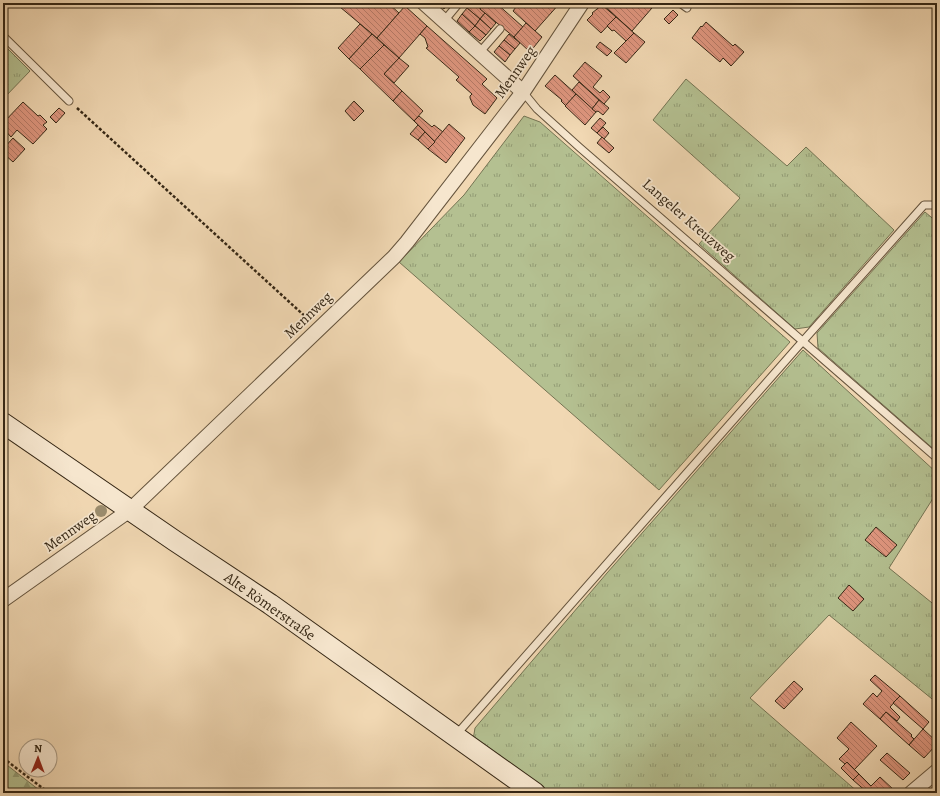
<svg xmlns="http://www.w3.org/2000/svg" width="940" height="796" viewBox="0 0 940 796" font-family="Alegreya,serif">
<defs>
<pattern id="grass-tufts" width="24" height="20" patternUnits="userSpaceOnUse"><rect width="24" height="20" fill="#b4c091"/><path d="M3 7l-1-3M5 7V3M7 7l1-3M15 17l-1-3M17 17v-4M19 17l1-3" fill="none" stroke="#939c75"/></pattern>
<pattern id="forest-firs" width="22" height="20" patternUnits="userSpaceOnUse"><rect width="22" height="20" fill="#b4c091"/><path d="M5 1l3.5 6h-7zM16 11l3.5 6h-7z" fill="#939c75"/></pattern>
<pattern id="building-back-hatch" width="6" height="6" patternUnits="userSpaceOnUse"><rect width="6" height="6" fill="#df967f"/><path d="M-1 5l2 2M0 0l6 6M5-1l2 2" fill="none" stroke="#b67a67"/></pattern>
</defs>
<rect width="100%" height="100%" fill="#f1d8b3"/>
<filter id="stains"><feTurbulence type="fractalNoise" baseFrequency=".005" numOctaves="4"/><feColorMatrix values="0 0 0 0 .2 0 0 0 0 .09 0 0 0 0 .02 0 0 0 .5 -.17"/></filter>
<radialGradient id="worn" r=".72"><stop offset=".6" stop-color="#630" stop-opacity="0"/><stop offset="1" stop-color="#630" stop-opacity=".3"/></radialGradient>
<g fill="url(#grass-tufts)" stroke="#747453">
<path d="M 3,44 L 30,71 L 3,99 Z"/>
<path d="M 686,79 L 787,166 L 806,147 L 894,230 L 809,327 L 795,329 L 699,244 L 740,198 L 653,120 Z"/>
<path d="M 524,116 L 540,122 L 790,342 L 659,490 L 399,262 L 464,195 Z"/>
<path d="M 925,212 L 937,222 L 937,452 L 818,348 L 817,333 Z"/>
<path d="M 803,350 L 937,473 L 937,492 L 889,568 L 937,607 L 937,703 L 829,615 L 750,698 L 859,793 L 552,793 L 473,740 L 475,728 L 607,573 Z"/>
</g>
<path fill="url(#forest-firs)" stroke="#747453" d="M 3,762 L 43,793 L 3,793 Z"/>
<g fill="url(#building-back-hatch)" stroke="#352715">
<path d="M 343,3 L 388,3 L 399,13 L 377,38 L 340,7 Z"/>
<path d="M 436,3 L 449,3 L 444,9 Z"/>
<path d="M 472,3 L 474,3 L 485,13 L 480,19 L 467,8 Z"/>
<path d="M 486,3 L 496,3 L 523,27 L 514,37 L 480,9 Z"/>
<path d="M 519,3 L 560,3 L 535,31 L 513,11 Z"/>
<path d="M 601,3 L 646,3 L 652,8 L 632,31 Z"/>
<path d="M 650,3 L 660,3 L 655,8 Z"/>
<path d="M 602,5 L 616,17 L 601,33 L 587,20 L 593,14 L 592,13 Z"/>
<path d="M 405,6 L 427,26 L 399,58 L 377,38 Z"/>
<path d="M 467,8 L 480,19 L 475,26 L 462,14 Z"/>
<path d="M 673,10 L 678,15 L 669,24 L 664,19 Z"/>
<path d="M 485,13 L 496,23 L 491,29 L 480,19 Z"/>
<path d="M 462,14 L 475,26 L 469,32 L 457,21 Z"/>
<path d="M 616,17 L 634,33 L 626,41 L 614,30 L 612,31 L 607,26 Z"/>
<path d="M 480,19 L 491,29 L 486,35 L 475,26 Z"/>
<path d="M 706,22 L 733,46 L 735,44 L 744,52 L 731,66 L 723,58 L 720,62 L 692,38 L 701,26 L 702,27 Z"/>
<path d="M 526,23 L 542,37 L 530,52 L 514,37 Z"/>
<path d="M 360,24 L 372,34 L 349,59 L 338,48 Z"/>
<path d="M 427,26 L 487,79 L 482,84 L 497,98 L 485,114 L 473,105 L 470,98 L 470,96 L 472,94 L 456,80 L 459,77 L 426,48 L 428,47 L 425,38 L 420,34 Z"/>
<path d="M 475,26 L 486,35 L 480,41 L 469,32 Z"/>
<path d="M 634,33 L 645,42 L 626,63 L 614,53 Z"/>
<path d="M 372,34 L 384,45 L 360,69 L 349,59 Z"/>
<path d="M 509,34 L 520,43 L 515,49 L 504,40 Z"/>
<path d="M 504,40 L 515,49 L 510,55 L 499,46 Z"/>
<path d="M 600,42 L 612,51 L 607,56 L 596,47 Z"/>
<path d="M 384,45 L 399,58 L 384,74 L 402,91 L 393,101 L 360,69 Z"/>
<path d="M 499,46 L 510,55 L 505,62 L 494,52 Z"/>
<path d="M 399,58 L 409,66 L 394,83 L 384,74 Z"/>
<path d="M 585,62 L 602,76 L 593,87 L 600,93 L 603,90 L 610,97 L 604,104 L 573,76 Z"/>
<path d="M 555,75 L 576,94 L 566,106 L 561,101 L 562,100 L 545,86 Z"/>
<path d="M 579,82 L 599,100 L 592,109 L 572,90 Z"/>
<path d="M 402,91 L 423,111 L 414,121 L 393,101 Z"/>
<path d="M 576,94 L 596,112 L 585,125 L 565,106 Z"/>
<path d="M 599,100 L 609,108 L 603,115 L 598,111 L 596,112 L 592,109 Z"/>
<path d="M 354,101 L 364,111 L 354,121 L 345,111 Z"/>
<path d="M 23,102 L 38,116 L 40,115 L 47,122 L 43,125 L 47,129 L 33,144 L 17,130 L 11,137 L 3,128 L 3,123 Z"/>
<path d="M 59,108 L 65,113 L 56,123 L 50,117 Z"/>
<path d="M 419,116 L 432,127 L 434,125 L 443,132 L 435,142 L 414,121 Z"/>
<path d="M 600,118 L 606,123 L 597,133 L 591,128 Z"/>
<path d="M 449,124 L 465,138 L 446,163 L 428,149 Z"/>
<path d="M 418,125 L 425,132 L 418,140 L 410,134 Z"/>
<path d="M 603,127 L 609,133 L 604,139 L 597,133 Z"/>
<path d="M 425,132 L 435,142 L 428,149 L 418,140 Z"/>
<path d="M 602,137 L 614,148 L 609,153 L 597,143 Z"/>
<path d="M 13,138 L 25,149 L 13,162 L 3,153 L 3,149 Z"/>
<path d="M 876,527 L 897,545 L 886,557 L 865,540 Z"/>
<path d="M 849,585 L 864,599 L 853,611 L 838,598 Z"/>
<path d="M 875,675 L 900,696 L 890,707 L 900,717 L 897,721 L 886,712 L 880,719 L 863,704 L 873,693 L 877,697 L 882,691 L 870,680 Z"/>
<path d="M 794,681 L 803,689 L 784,709 L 775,701 Z"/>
<path d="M 900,696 L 929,722 L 923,729 L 893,703 Z"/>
<path d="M 886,712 L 912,735 L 911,736 L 914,739 L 909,745 L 880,719 Z"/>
<path d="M 851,722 L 877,746 L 854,770 L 847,762 L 845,764 L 839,759 L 849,749 L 837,738 Z"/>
<path d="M 923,729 L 937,742 L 937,744 L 924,758 L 909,745 Z"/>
<path d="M 887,753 L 910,773 L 903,780 L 880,760 Z"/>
<path d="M 847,762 L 859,774 L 853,780 L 841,768 Z"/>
<path d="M 859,774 L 871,786 L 880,777 L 894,790 L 891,793 L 868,793 L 853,780 Z"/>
</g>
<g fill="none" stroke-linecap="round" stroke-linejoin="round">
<g stroke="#64533c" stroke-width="9">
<g id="lane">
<path d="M 680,3 L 687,8"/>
<path d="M 444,21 L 459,3"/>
<path d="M 3,36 L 69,101"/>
<path d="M 479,53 L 500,29"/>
<path d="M 523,92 L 537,109 L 579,147 L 937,458"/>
<path d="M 456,735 L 795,350 L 924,205 L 937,205"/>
</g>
</g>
<g stroke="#64533c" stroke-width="16">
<g id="street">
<path d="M 424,3 L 523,92"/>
<path d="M 3,600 L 130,510 L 394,257 L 407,242 L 523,92 L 582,3"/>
<path d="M 911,793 L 937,771"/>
</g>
</g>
<g stroke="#352715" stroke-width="22">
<path id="secondary" d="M 3,423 L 175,541 L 270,604 L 535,793"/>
</g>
<g stroke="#352715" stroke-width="2.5" stroke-dasharray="3 2" stroke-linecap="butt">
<path d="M 77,108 L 308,319"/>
<path d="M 3,758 L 49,793"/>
</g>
<use href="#lane" stroke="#f6e6ce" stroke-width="7"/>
<use href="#street" stroke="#f6e6ce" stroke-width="14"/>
<use href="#secondary" stroke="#f6e6ce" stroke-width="20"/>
</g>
<circle fill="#9b8c6d" cx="101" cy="511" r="6"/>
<g text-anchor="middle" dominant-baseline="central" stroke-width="3.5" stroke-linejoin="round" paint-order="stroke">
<g font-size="15" fill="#352715" stroke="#f6e6ce">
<text transform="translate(515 72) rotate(-55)">Mennweg</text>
<text transform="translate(689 220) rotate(41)">Langeler Kreuzweg</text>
<text transform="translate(308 315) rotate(-44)">Mennweg</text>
<text transform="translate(70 531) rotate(-35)">Mennweg</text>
<text transform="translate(270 606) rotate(35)">Alte Römerstraße</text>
</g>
</g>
<rect width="940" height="796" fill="none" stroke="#f1d8b3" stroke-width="16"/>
<rect x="4" y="4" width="932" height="788" fill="none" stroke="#352715" stroke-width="2"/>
<rect x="8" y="8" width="924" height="780" fill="none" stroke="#352715"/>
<g transform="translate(38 758) rotate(1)"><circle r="19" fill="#f6e6ce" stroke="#a99a84"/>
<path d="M0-3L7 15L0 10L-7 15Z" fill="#8f2418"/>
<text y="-6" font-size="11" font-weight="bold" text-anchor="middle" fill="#352715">N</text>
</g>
<rect width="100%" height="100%" filter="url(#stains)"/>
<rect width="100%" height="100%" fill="url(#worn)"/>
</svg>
